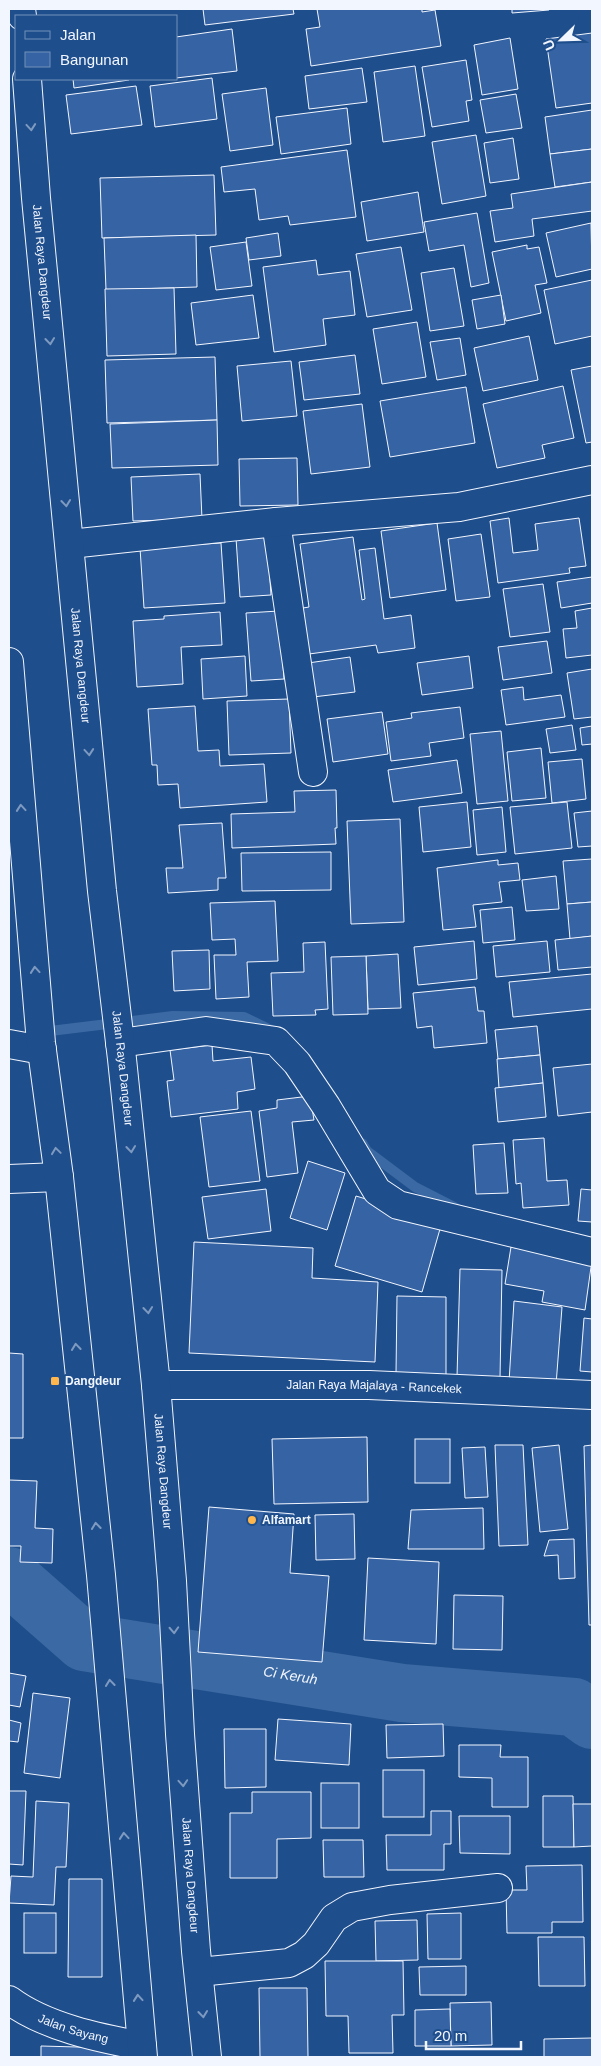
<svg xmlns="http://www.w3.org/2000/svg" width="601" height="2066" viewBox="0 0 601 2066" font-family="Helvetica,sans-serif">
<rect width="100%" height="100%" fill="#1f4e8c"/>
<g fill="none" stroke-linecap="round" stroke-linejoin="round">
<g stroke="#3b69a3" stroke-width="10">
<path d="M 42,1032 L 173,1016 L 244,1017 L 273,1031"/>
<path d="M 362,1143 L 367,1151 L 415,1187 L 456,1208"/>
</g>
<path stroke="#3b69a3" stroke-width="58" id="s1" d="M 9,1576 L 84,1642 L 402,1693 L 574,1707 L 592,1720"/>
</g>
<g fill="#3563a3" stroke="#f2f6ff">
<path d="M 203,9 L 293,9 L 294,14 L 205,25 Z"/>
<path d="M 317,9 L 422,9 L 422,12 L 435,10 L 441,46 L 311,66 L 306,29 L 320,27 Z"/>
<path d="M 512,9 L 548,9 L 549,10 L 512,13 Z"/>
<path d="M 232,29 L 237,71 L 176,78 L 176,37 Z"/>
<path d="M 592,33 L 592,103 L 556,108 L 546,39 Z"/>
<path d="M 510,38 L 518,89 L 482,95 L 474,45 Z"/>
<path d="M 466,60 L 472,100 L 466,101 L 469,121 L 432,127 L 422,67 Z"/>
<path d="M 415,66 L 425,136 L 383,142 L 374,72 Z"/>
<path d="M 362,68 L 367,102 L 309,109 L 305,76 Z"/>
<path d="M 212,78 L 217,119 L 155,127 L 150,86 Z"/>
<path d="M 73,79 L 129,79 L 129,80 L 74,88 Z"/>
<path d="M 136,86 L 142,125 L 71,134 L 66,95 Z"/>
<path d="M 266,88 L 273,145 L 230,151 L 222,94 Z"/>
<path d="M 516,94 L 522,128 L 486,133 L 480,100 Z"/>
<path d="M 347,108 L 351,144 L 281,154 L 276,117 Z"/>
<path d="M 592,110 L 592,149 L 550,154 L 545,117 Z"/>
<path d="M 476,135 L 486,196 L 442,204 L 432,142 Z"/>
<path d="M 513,138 L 519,179 L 490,183 L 484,143 Z"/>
<path d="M 592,149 L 592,182 L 555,187 L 550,154 Z"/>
<path d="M 347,150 L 356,217 L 290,225 L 288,216 L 259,220 L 255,189 L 224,192 L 221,167 Z"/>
<path d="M 214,175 L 216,235 L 102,238 L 100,178 Z"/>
<path d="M 592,182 L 592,211 L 532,219 L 534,236 L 495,242 L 490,211 L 513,208 L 511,194 Z"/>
<path d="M 418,192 L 424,232 L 367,241 L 361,202 Z"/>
<path d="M 477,213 L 489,283 L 471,287 L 464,245 L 429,251 L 424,222 Z"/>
<path d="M 591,223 L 592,269 L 556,277 L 546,233 Z"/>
<path d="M 278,233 L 281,256 L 249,260 L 246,238 Z"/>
<path d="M 196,235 L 197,287 L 106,290 L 104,238 Z"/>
<path d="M 246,242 L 252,286 L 216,290 L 210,247 Z"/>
<path d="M 527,245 L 527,249 L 539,247 L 547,283 L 535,285 L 541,313 L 506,321 L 492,252 Z"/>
<path d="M 401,247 L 412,310 L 367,317 L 356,254 Z"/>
<path d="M 316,260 L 318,275 L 350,271 L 355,315 L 323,319 L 326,345 L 274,352 L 263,267 Z"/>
<path d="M 454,268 L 464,326 L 430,331 L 421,273 Z"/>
<path d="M 592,280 L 592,336 L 555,344 L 544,290 Z"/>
<path d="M 174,288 L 176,354 L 107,356 L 105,289 Z"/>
<path d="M 253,295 L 259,338 L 196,345 L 191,303 Z"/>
<path d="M 501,295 L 505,324 L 477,329 L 472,300 Z"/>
<path d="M 417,322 L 426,377 L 382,384 L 373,329 Z"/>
<path d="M 529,336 L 538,380 L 483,391 L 474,348 Z"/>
<path d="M 460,338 L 466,375 L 437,380 L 430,342 Z"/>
<path d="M 355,355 L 360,394 L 304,400 L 299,362 Z"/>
<path d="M 215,357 L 217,420 L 107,423 L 105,360 Z"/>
<path d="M 291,361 L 297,416 L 242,421 L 237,366 Z"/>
<path d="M 592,366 L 592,442 L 586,443 L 571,370 Z"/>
<path d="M 563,386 L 574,438 L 542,445 L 545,458 L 497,468 L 483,404 Z"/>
<path d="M 466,387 L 475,443 L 390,457 L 380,401 Z"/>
<path d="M 362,404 L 370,467 L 311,474 L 303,411 Z"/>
<path d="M 217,420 L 218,465 L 112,468 L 110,424 Z"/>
<path d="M 297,458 L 298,505 L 240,506 L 239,459 Z"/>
<path d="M 200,474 L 202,519 L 133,521 L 131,477 Z"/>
<path d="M 509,518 L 513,553 L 538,550 L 535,524 L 579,518 L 586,566 L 569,568 L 570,573 L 498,583 L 490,521 Z"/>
<path d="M 437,523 L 446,590 L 390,598 L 381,531 Z"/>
<path d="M 481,534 L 490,597 L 456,601 L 448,539 Z"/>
<path d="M 267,536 L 271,595 L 240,597 L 236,538 Z"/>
<path d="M 353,537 L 362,600 L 365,599 L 359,550 L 375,548 L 384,619 L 411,615 L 415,648 L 378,653 L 376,645 L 309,654 L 303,608 L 309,607 L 300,544 Z"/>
<path d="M 221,543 L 225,603 L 144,608 L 140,548 Z"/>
<path d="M 592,577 L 592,603 L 561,608 L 557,582 Z"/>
<path d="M 543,584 L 550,632 L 510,637 L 503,589 Z"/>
<path d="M 592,608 L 592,655 L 566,658 L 563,629 L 577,628 L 575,611 Z"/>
<path d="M 279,611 L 284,679 L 251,681 L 246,613 Z"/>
<path d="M 220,612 L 222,645 L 181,647 L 183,684 L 137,687 L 133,621 L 164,619 L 164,616 Z"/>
<path d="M 547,641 L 552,673 L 503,680 L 498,647 Z"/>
<path d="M 245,656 L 247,696 L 203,699 L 201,659 Z"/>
<path d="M 469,656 L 473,688 L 422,695 L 417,663 Z"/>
<path d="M 350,657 L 355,692 L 313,697 L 308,663 Z"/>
<path d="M 592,669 L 592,717 L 574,719 L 567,673 Z"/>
<path d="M 523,687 L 524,700 L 561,695 L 565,717 L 506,725 L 501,690 Z"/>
<path d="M 289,699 L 291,753 L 229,755 L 227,701 Z"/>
<path d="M 195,706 L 198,751 L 219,750 L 220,766 L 264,764 L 267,802 L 180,808 L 178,784 L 158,785 L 157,765 L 152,765 L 148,709 Z"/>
<path d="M 460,707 L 464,738 L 429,743 L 431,756 L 391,761 L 386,722 L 412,718 L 411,713 Z"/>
<path d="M 382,712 L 388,754 L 333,762 L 327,719 Z"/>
<path d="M 572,725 L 576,750 L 550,753 L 546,729 Z"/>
<path d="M 592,726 L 592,744 L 582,745 L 580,728 Z"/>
<path d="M 501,731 L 508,801 L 477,804 L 470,734 Z"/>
<path d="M 541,748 L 546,798 L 512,801 L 507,752 Z"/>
<path d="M 582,759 L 586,799 L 552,803 L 548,762 Z"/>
<path d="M 457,760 L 462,793 L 393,802 L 388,770 Z"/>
<path d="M 336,790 L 337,828 L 335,828 L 336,844 L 232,848 L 231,814 L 295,812 L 294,791 Z"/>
<path d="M 467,802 L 471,847 L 423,852 L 419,807 Z"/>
<path d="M 567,802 L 572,848 L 515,854 L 510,807 Z"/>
<path d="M 502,807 L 506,852 L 477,855 L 473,810 Z"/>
<path d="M 592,811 L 592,846 L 578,847 L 574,813 Z"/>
<path d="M 400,819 L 404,922 L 351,924 L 347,821 Z"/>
<path d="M 222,823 L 226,878 L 218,878 L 218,890 L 168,893 L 166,868 L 183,868 L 179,825 Z"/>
<path d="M 331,852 L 331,890 L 242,891 L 241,853 Z"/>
<path d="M 592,859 L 592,902 L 567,904 L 563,861 Z"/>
<path d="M 498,860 L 498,865 L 518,863 L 520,880 L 499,882 L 502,902 L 473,905 L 476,927 L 443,930 L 437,868 Z"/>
<path d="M 556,876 L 559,909 L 526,911 L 522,880 Z"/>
<path d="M 275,901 L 278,961 L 247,962 L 249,997 L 216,999 L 214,955 L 236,955 L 235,939 L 212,940 L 210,903 Z"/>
<path d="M 592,902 L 592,936 L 570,939 L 567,904 Z"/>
<path d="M 512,907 L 515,940 L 483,943 L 480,910 Z"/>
<path d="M 592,936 L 592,967 L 558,970 L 555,940 Z"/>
<path d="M 474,941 L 477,979 L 418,985 L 414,947 Z"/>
<path d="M 547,941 L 550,972 L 496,977 L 493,946 Z"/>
<path d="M 325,942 L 328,1009 L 315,1010 L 316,1015 L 273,1016 L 271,973 L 304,972 L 303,943 Z"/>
<path d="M 209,950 L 210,989 L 174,991 L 172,951 Z"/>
<path d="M 398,954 L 401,1008 L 368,1009 L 366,956 Z"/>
<path d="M 366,956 L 368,1014 L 333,1015 L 331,957 Z"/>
<path d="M 592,974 L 592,1009 L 513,1017 L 509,982 Z"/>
<path d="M 475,987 L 478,1011 L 484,1011 L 487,1043 L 434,1048 L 432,1026 L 417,1028 L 413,993 Z"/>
<path d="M 537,1026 L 540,1055 L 498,1059 L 495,1030 Z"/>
<path d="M 212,1045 L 213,1061 L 251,1057 L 255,1089 L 237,1092 L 238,1109 L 171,1117 L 167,1081 L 174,1080 L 170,1050 Z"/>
<path d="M 540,1055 L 543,1083 L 499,1088 L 497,1059 Z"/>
<path d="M 592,1064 L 592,1112 L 558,1116 L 553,1068 Z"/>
<path d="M 543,1083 L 546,1117 L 498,1122 L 495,1088 Z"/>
<path d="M 310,1096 L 314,1120 L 292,1122 L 298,1173 L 267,1177 L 259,1111 L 277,1108 L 277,1100 Z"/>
<path d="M 251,1111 L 260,1181 L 209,1187 L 200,1117 Z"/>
<path d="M 544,1138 L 547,1181 L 567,1180 L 569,1205 L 523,1208 L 521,1183 L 516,1184 L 513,1140 Z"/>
<path d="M 504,1143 L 508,1193 L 476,1194 L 473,1145 Z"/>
<path d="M 308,1161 L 345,1173 L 327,1230 L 290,1218 Z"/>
<path d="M 266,1189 L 271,1231 L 208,1239 L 202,1197 Z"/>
<path d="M 581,1189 L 592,1190 L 592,1222 L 578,1221 Z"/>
<path d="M 356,1196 L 442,1222 L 422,1292 L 335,1266 Z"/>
<path d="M 194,1242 L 313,1248 L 312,1278 L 378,1282 L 375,1362 L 189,1353 Z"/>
<path d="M 511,1247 L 551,1255 L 592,1260 L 585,1310 L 542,1302 L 544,1291 L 505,1284 Z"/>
<path d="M 460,1269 L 502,1270 L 500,1378 L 457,1377 Z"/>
<path d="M 397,1296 L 446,1297 L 446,1375 L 396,1374 Z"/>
<path d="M 514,1301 L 562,1307 L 556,1385 L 509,1382 Z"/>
<path d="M 584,1318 L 592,1319 L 592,1372 L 580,1371 Z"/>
<path d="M 9,1353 L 23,1354 L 23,1438 L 9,1438 Z"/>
<path d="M 367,1437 L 368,1502 L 274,1504 L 272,1439 Z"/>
<rect x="415" y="1439" width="35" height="44"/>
<path d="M 495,1445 L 523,1445 L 528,1545 L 499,1546 Z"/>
<path d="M 559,1445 L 568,1529 L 540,1532 L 532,1448 Z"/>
<path d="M 592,1445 L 592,1625 L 589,1625 L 584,1446 Z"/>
<path d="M 485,1447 L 488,1497 L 465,1498 L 462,1448 Z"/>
<path d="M 9,1480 L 37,1481 L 35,1528 L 53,1529 L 52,1563 L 20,1562 L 21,1546 L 9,1546 Z"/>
<path d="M 209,1507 L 294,1514 L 290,1573 L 329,1576 L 322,1662 L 198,1652 Z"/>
<path d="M 483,1508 L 484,1549 L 408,1549 L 411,1510 Z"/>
<path d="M 354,1514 L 355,1559 L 316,1560 L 315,1515 Z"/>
<path d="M 574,1539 L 575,1578 L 559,1579 L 558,1555 L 544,1556 L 549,1540 Z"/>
<path d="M 368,1558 L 439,1562 L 436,1644 L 364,1640 Z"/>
<path d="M 454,1595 L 503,1596 L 502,1650 L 453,1649 Z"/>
<path d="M 9,1673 L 26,1676 L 20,1707 L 9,1705 Z"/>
<path d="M 33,1693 L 70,1698 L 60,1778 L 24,1773 Z"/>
<path d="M 278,1719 L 351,1724 L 349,1765 L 275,1760 Z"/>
<path d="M 9,1720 L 21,1723 L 18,1742 L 9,1741 Z"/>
<path d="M 443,1724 L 444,1756 L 387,1758 L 386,1725 Z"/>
<path d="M 224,1729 L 266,1729 L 266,1787 L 225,1788 Z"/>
<path d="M 459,1745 L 501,1745 L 500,1757 L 528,1757 L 528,1807 L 492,1807 L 492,1778 L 459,1777 Z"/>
<rect x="383" y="1770" width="41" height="47"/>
<rect x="321" y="1783" width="38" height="45"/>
<path d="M 9,1791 L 26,1791 L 23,1865 L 9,1864 Z"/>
<path d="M 252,1792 L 311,1792 L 311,1838 L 277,1839 L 277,1878 L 230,1878 L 230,1813 L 252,1813 Z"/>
<path d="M 543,1796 L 573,1796 L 574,1847 L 543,1847 Z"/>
<path d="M 36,1801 L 69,1803 L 66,1867 L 56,1867 L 54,1905 L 9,1903 L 11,1876 L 33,1877 Z"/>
<path d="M 573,1804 L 592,1804 L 592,1846 L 574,1847 Z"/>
<path d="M 431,1811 L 451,1811 L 451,1844 L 444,1844 L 444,1870 L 387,1870 L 386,1835 L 431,1835 Z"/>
<path d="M 459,1816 L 510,1816 L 510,1854 L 460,1853 Z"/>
<path d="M 323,1840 L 363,1840 L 364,1877 L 324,1877 Z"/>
<path d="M 582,1865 L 583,1922 L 552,1922 L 552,1933 L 507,1933 L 506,1890 L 527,1890 L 526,1866 Z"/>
<path d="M 69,1879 L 102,1879 L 102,1977 L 68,1977 Z"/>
<rect x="24" y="1913" width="32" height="40"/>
<path d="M 461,1913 L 461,1959 L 428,1959 L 427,1914 Z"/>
<path d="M 417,1920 L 418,1960 L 376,1961 L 375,1921 Z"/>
<path d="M 538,1937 L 584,1937 L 585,1986 L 539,1986 Z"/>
<path d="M 325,1961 L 403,1961 L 404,2015 L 392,2015 L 393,2053 L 349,2053 L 348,2016 L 326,2016 Z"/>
<path d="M 466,1966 L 466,1995 L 420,1995 L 419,1967 Z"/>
<path d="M 259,1988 L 307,1988 L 308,2057 L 260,2057 Z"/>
<path d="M 491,2002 L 492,2045 L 451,2046 L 450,2003 Z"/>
<path d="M 450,2009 L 451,2046 L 415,2046 L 415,2010 Z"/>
<path d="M 592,2038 L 592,2057 L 544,2057 L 544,2039 Z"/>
<path d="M 41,2046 L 114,2048 L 114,2057 L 41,2057 Z"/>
</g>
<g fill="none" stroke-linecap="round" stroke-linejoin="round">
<g stroke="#f2f6ff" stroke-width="30">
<g id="minor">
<path d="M 276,522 L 313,772"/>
<path d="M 70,544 L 276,522 L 459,507 L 592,480"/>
<path d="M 120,1043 L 206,1031 L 276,1041 L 297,1063 L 326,1106 L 377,1191 L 398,1205 L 592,1252"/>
<path d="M 9,1044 L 42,1050"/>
<path d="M 9,1179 L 59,1177"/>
<path d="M 199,1972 L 289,1963 L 304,1955 L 316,1944 L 334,1918 L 352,1907 L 390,1900 L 498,1888"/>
</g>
</g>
<g stroke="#f2f6ff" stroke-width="30">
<g id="major">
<path id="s2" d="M 156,1385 L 369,1385 L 592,1395"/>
<path id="s3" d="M 9,2000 C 45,2027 99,2038 142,2046"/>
</g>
</g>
<g stroke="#f2f6ff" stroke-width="30">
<g id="highway">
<path d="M 21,9 L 22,16"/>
<path id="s4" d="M 27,79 L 36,198 L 102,891 L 122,1059 L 156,1385 L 172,1581 L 180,1734 L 196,1951 L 207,2057"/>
<path d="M 9,662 L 41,1043 L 59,1177 L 101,1575 L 143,2057"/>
</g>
</g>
<use href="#minor" stroke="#1f4e8c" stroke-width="28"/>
<use href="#major" stroke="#1f4e8c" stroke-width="28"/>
<use href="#highway" stroke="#1f4e8c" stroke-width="28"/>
</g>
<defs><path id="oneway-chevron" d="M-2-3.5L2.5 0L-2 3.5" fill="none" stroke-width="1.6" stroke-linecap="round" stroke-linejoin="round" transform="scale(1.25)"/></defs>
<g stroke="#7e9ac0">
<use href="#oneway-chevron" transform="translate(31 127) rotate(85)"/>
<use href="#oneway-chevron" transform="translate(50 341) rotate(84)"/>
<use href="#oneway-chevron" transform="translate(66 503) rotate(84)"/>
<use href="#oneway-chevron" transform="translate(89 752) rotate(85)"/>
<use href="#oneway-chevron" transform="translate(21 808) rotate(-95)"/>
<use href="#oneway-chevron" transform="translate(35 970) rotate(-95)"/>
<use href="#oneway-chevron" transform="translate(131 1149) rotate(84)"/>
<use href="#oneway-chevron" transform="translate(56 1151) rotate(-98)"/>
<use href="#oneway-chevron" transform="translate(148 1310) rotate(84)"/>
<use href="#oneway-chevron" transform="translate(76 1347) rotate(-96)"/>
<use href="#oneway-chevron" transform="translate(96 1526) rotate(-96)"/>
<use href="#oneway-chevron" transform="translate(174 1630) rotate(87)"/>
<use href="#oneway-chevron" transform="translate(110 1683) rotate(-96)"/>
<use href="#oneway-chevron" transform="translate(183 1783) rotate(86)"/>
<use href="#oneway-chevron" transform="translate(124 1836) rotate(-95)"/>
<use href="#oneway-chevron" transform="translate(138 1998) rotate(-95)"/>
<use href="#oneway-chevron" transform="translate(203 2014) rotate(84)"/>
</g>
<g fill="#ffb74d" stroke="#1f4e8c" stroke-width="2">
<rect x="50" y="1376" width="10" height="10" rx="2.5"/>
<circle cx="252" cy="1520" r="5"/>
</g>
<g text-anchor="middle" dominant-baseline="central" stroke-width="4" stroke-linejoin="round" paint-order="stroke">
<g font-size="12" fill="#f2f6ff" stroke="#1f4e8c">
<text stroke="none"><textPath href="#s4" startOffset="184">Jalan Raya Dangdeur</textPath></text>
<text stroke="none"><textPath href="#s4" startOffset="589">Jalan Raya Dangdeur</textPath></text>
<text stroke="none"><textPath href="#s4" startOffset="994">Jalan Raya Dangdeur</textPath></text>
<text stroke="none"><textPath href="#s2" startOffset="218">Jalan Raya Majalaya - Rancekek</textPath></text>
<text stroke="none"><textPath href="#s4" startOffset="1399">Jalan Raya Dangdeur</textPath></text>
<text stroke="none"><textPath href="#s4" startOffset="1804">Jalan Raya Dangdeur</textPath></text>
<text stroke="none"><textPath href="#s3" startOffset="71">Jalan Sayang</textPath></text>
</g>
<g font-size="12" font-weight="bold" fill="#f2f6ff" stroke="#1f4e8c" text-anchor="start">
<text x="65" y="1381">Dangdeur</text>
<text x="262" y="1520">Alfamart</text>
</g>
<g font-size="14" font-style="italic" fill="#f2f6ff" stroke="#1f4e8c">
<text stroke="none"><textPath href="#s1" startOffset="309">Ci Keruh</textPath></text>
</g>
</g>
<rect width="601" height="2066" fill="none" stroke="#f2f6ff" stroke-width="20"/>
<rect x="15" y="15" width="162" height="65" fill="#1f4e8c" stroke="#7391ba"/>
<rect x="25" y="31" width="25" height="8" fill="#1f4e8c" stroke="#7391ba"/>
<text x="60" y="40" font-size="15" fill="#f2f6ff">Jalan</text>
<rect x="25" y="52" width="25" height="15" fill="#3563a3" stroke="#7391ba"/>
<text x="60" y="65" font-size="15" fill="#f2f6ff">Bangunan</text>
<g transform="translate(561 40) rotate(247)" stroke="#1f4e8c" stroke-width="4" paint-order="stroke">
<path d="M0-4L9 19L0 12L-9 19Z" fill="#f2f6ff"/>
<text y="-8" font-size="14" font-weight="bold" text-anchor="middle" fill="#f2f6ff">U</text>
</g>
<path d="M426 2041v8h95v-8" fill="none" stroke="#f2f6ff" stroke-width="2.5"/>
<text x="434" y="2041" font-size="15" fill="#f2f6ff" stroke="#1f4e8c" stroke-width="4" paint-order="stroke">20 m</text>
</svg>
